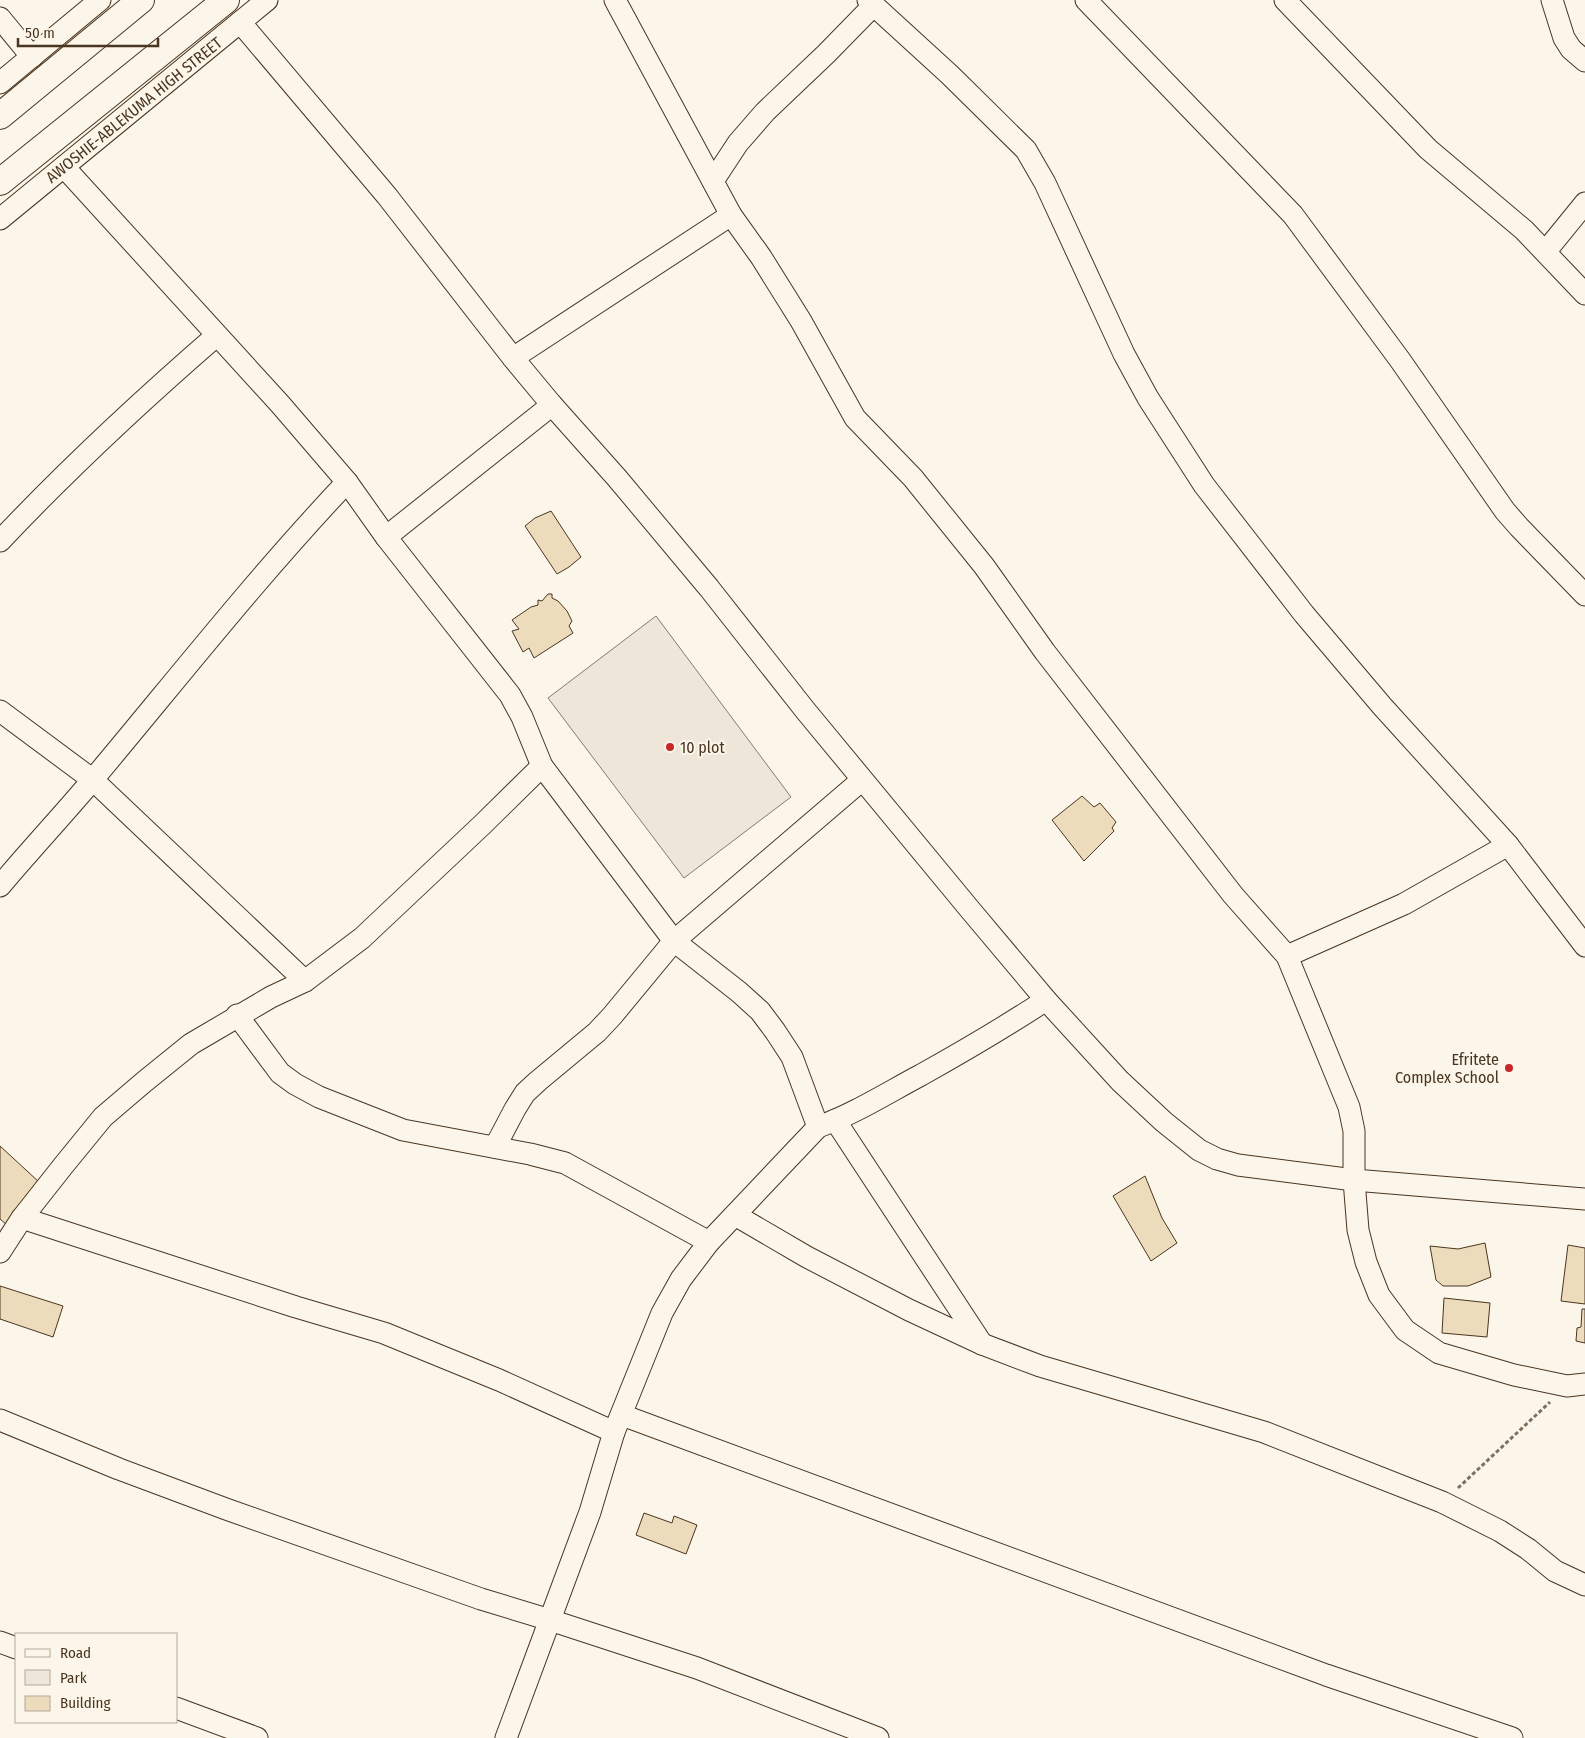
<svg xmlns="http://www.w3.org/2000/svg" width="1585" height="1738" viewBox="0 0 1585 1738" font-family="'Fira Sans Condensed',sans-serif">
<rect width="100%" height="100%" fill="#fbf6e9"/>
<path fill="#ede6d9" stroke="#887966" d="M 656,616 L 791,797 L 684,878 L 548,698 Z"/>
<g fill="#ecdcbc" stroke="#4a3520">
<path d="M 551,511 L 581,557 L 569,567 L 557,574 L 525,526 L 535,518 Z"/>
<path d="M 548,594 L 552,594 L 552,598 L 558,601 L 567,611 L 572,621 L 569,626 L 573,633 L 534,658 L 529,648 L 523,652 L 512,631 L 519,629 L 512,620 L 531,607 L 538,605 L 538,600 L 542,601 Z"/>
<path d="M 1082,796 L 1094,807 L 1100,803 L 1116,822 L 1112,828 L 1114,831 L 1084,861 L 1052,820 Z"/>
<path d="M 0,1146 L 39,1182 L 7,1225 L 0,1219 Z"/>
<path d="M 1145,1176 L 1162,1218 L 1177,1243 L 1151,1261 L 1113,1196 Z"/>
<path d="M 1485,1243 L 1491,1277 L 1468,1286 L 1443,1286 L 1436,1280 L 1430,1246 L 1458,1249 Z"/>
<path d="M 1568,1245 L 1585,1248 L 1585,1304 L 1561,1301 Z"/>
<path d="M 0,1286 L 63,1306 L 53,1337 L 0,1319 Z"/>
<path d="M 1444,1298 L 1490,1303 L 1487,1337 L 1442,1333 Z"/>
<path d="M 1582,1309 L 1585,1309 L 1585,1343 L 1576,1341 L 1577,1328 L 1581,1327 Z"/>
<path d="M 644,1513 L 672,1523 L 674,1516 L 697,1525 L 686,1554 L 636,1535 Z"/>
</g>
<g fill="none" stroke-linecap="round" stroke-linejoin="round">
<g stroke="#4a3520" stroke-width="23">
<g id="minor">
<path d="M 615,0 L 731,215 L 761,257 L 801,321 L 855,418 L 913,478 L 984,566 L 1045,652 L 1233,895 L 1287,956 L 1349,1107 L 1354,1131 L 1354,1180 L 1358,1230 L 1366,1262 L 1379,1295 L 1405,1330 L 1439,1353 L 1514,1375 L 1567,1386 L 1585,1384"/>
<path d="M 868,0 L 950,75 L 1026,150 L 1045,183 L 1124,354 L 1148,398 L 1204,485 L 1304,614 L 1382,706 L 1508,845 L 1585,946"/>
<path d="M 1086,0 L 1293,215 L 1400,360 L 1505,511 L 1519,527 L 1585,595"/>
<path d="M 1285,0 L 1428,149 L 1524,230 L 1585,294"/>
<path d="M 1552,0 L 1564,38 L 1571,49 L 1585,61"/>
<path d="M 0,18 L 32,57"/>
<path d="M 240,22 L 387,196 L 513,358 L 552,405 L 617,478 L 709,588 L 805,710 L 972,912 L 1046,1000 L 1120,1081 L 1164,1122 L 1199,1150 L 1217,1159 L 1238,1165 L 1354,1180 L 1585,1199"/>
<path d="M 0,83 L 100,0"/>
<path d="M 64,167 L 280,404 L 347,482 L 386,537 L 510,695 L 522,717 L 542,766 L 674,941 L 739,992 L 760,1011 L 775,1031 L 792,1057 L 818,1127"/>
<path d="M 713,181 L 738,143 L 765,112 L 826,54 L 873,6"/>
<path d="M 0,219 L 267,0"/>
<path d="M 1546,251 L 1585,203"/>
<path d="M 513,358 L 731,215"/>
<path d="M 386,537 L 552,405"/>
<path d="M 0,541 C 68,469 141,401 216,336"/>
<path d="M 0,711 L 93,780 L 305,981"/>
<path d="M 0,886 C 31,849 64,814 95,777 C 178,678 258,576 347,482"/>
<path d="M 1287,956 L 1404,904 L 1508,845"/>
<path d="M 237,1015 L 280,1073 L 295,1084 L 319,1097 L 403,1130 L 530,1154 L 565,1163 L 709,1242"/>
<path d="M 835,1120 L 982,1344"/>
<path d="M 495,1147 L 515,1109 L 525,1093 L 538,1081 L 597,1032 L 612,1016 L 674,941 L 862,780"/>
<path d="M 735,1215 L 807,1257 L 909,1310 L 982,1344 L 1040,1366 L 1264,1432 L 1442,1502 L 1500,1531 L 1528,1549 L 1555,1571 L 1585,1585"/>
<path d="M 22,1218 L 296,1307 L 384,1333 L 499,1380 L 614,1432"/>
<path d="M 0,1252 L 22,1218 L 63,1166 L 103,1117 L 144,1082 L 191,1044 L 271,997 L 305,981 L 362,938 L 482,825 L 542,766"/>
<path d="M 622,1415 L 1326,1675 L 1512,1738"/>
<path d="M 0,1420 L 119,1469 L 226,1509 L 481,1599 L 550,1620 L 697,1668 L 878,1738"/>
<path d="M 0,1642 L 16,1648"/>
<path d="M 176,1708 L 257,1738"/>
<path d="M 506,1738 L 590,1512 L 614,1432 L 662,1313 L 681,1279 L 709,1242 L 818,1127 C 854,1114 887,1093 921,1075 C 964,1051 1005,1027 1046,1000"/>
</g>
</g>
<g stroke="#4a3520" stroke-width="28">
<g id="major">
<path d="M 0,116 L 141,0"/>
<path d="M 0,182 L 226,0"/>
</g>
</g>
<path stroke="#7f6f5c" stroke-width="3" stroke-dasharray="4 2.5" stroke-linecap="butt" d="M 1458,1488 L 1550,1402"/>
<use href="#minor" stroke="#fbf6e9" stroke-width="21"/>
<use href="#major" stroke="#fbf6e9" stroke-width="26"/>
</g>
<g fill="#c62828" stroke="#fbf6e9" stroke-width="2">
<circle cx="670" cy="747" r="5"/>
<circle cx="1509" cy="1068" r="5"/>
</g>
<g text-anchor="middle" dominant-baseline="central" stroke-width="4" stroke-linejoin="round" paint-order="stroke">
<g font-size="16" fill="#4a3520" stroke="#fbf6e9">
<text transform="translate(134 110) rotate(-39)">AWOSHIE-ABLEKUMA HIGH STREET</text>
</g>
<g font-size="16" fill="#4a3520" stroke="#fbf6e9" text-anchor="start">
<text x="680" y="747">10 plot</text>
<text x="1499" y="1059" text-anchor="end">Efritete<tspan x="1499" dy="18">Complex School</tspan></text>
</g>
</g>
<rect x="15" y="1633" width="162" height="90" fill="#fbf6e9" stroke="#b4a999"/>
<rect x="25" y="1649" width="25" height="8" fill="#fbf6e9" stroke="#b4a999"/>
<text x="60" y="1658" font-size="15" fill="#4a3520">Road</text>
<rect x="25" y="1670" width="25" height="15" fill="#ede6d9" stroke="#b4a999"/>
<text x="60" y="1683" font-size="15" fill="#4a3520">Park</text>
<rect x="25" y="1696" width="25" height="15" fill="#ecdcbc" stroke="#b4a999"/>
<text x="60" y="1708" font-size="15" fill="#4a3520">Building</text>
<path d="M18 38v8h140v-8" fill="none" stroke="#4a3520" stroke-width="2.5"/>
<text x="25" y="38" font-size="15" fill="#4a3520" stroke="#fbf6e9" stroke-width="4" paint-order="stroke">50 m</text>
</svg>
